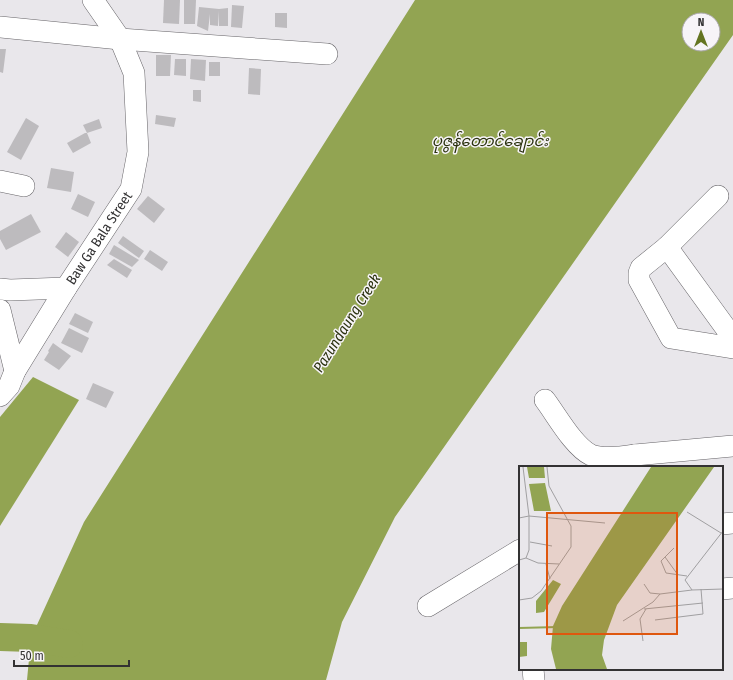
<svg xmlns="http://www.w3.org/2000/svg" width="733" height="680" viewBox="0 0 733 680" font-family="'Fira Sans Condensed','Noto Sans Myanmar',sans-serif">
<rect width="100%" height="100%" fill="#e9e7eb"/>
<g fill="#92a452" fill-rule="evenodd">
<path d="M 415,0 L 733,0 L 733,35 L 395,517 L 342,622 L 326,680 L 27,680 L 31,638 L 84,522 ZM 689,20 L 713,20 L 713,44 L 689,44 Z"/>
<path d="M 33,377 L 79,400 L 0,526 L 0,417 Z"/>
</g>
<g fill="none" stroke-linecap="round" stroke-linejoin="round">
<path stroke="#92a452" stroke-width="28" d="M 0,637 L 31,638 L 69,644"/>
</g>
<g fill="#bdbbbe">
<path d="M 164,0 L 180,0 L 179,24 L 163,23 Z"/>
<path d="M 184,0 L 196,0 L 195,24 L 184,24 Z"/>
<path d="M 232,5 L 244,6 L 242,28 L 231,27 Z"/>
<path d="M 199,7 L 219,9 L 228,8 L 228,26 L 219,26 L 218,11 L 218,26 L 210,25 L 210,14 L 208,31 L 197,26 Z"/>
<path d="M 275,13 L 287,13 L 287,28 L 275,27 Z"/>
<path d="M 0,49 L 6,49 L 3,73 L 0,72 Z"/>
<path d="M 156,55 L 171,55 L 170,76 L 156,76 Z"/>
<path d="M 175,59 L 186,59 L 186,76 L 174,75 Z"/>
<path d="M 191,59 L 206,60 L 205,81 L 190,79 Z"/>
<rect x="209" y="62" width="11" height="14"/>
<path d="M 249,68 L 261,69 L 260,95 L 248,94 Z"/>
<path d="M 193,90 L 201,90 L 201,102 L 193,101 Z"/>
<path d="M 156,115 L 176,118 L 174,127 L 155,124 Z"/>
<path d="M 26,118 L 39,126 L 21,160 L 7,152 Z"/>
<path d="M 99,119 L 102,128 L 87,133 L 83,125 Z"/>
<path d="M 85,133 L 87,133 L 91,143 L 73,153 L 67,143 Z"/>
<path d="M 51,168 L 74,172 L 71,192 L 47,188 Z"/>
<path d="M 78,194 L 95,202 L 88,217 L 71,209 Z"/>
<path d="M 148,196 L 165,209 L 154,223 L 137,209 Z"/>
<path d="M 31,214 L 41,232 L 6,250 L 0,239 L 0,231 Z"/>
<path d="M 66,232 L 79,242 L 68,257 L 55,247 Z"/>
<path d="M 123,236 L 144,251 L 139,258 L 118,243 Z"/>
<path d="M 114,245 L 139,260 L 132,267 L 109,254 Z"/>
<path d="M 150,250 L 168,262 L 162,271 L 144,259 Z"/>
<path d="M 114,259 L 132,270 L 127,278 L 107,265 Z"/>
<path d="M 75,313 L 93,322 L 88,333 L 69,324 Z"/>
<path d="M 69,328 L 89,338 L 82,353 L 61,343 Z"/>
<path d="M 53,343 L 71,356 L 59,370 L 44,360 L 49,352 L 48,351 Z"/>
<path d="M 93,383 L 114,392 L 106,408 L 86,399 Z"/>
</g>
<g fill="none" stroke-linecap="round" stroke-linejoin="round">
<g stroke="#666468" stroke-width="22">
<g id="minor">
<path d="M 0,27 L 120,39 L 327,54"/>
<path d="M 0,181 L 24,186"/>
<path d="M 667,247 L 718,196"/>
<path d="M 0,289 L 10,290 L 66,288"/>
<path d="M 0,310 L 15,371"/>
<path d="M 733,338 L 667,247 L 641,268 L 639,273 L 639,280 L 671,338 L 733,348"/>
<path id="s1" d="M 0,396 L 9,386 L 15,371 L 66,288 L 131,189 L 138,152 L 134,73 L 120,39 L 93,0"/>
<path d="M 545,400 C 557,416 574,447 591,455 C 604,460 622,457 635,455"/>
<path d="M 627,465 L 635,455 L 733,446"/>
<path d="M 722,524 L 733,523"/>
<path d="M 722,589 L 733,588"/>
<path d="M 428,606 L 520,550"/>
<path d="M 533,669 L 534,680"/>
</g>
</g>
<use href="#minor" stroke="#fff" stroke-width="21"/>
</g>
<g text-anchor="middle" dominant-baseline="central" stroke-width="3" stroke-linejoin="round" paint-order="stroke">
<g font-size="14" fill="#333233" stroke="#f7f4f8">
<text stroke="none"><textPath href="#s1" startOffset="187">Baw Ga Bala Street</textPath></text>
</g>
<g font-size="15" font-style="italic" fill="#2c3310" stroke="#f7f4f8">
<text x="490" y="141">ပုဇွန်တောင်ချောင်း</text>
<text transform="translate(347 323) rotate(-58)">Pazundaung Creek</text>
</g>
</g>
<g transform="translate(519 466)">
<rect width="204" height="204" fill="#e9e7eb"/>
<path d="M 8,1 L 25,1 L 26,12 L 10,12 ZM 132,1 L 195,1 L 98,139 L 85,174 L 83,189 L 88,203 L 37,203 L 32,183 L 34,160 L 43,140 ZM 26,17 L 32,45 L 15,45 L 10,18 ZM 34,114 L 42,118 L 25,146 L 17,147 L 17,135 ZM 0,176 L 8,176 L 8,190 L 0,191 Z" fill="#92a452"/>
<path fill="none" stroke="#92a452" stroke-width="2" d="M 0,162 L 39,161"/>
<path fill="none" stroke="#a09fa1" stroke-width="1" d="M 4,1 L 10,50 L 10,84 L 7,92M 168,46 L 202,67M 0,52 L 10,50 L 86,57M 204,65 L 166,114 L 173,124 L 204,123M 11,76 L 33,80M 146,91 L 155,82M 0,94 L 7,92 L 19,97 L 40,98M 27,98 L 31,113M 159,109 L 146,91 L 142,95 L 147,107 L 168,110M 125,118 L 131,127 L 141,128M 0,134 L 13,132 L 22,125 L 52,81 L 52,60 L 30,20 L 28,1M 125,143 L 184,137M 136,154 L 184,148 L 182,123M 104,155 L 134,136 L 141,128 L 173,124M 124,175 L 121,153 L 127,143"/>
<path fill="#df570e" fill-opacity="0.15" stroke="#df570e" stroke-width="2" d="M 28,47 L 158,47 L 158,168 L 28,168 Z"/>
<rect width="204" height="204" fill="none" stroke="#333233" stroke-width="2"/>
</g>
<g transform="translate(701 32)"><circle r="19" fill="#f7f4f8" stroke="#a9a6a9"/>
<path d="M0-3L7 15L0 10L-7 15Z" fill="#647421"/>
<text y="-6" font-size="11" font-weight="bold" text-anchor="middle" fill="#333233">N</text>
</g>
<path d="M14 660v6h115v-6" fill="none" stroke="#333233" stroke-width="2"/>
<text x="20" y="660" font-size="12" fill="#333233" stroke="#f7f4f8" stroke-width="3" paint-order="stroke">50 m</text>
</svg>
